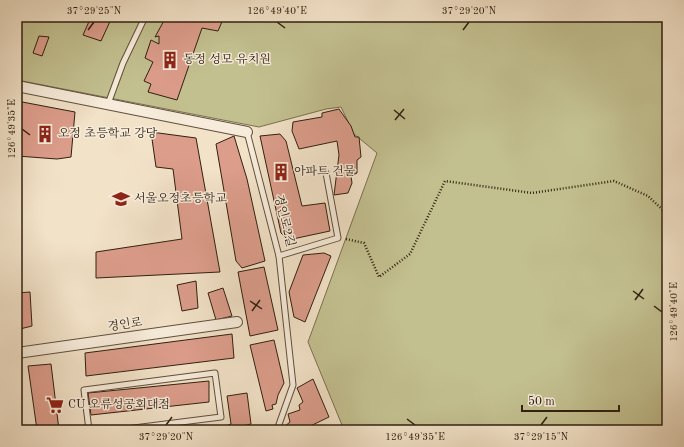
<svg xmlns="http://www.w3.org/2000/svg" width="684" height="447" viewBox="0 0 684 447" font-family="'Old Standard TT','Noto Serif KR',serif">
<rect width="100%" height="100%" fill="#f2e2c8"/>
<filter id="stains"><feTurbulence type="fractalNoise" baseFrequency=".005" numOctaves="4"/><feColorMatrix values="0 0 0 0 .2 0 0 0 0 .09 0 0 0 0 .02 0 0 0 .5 -.17"/></filter>
<radialGradient id="worn" r=".72"><stop offset=".6" stop-color="#630" stop-opacity="0"/><stop offset="1" stop-color="#630" stop-opacity=".3"/></radialGradient>
<path fill="#c3c090" stroke="#7a7050" d="M 17,17 L 667,17 L 667,430 L 344,430 L 308,342 L 377,153 L 354,134 L 341,107 L 326,109 L 259,127 L 17,80 Z"/>
<g fill="#dc9d8b" stroke="#302010">
<path d="M 91,17 L 112,17 L 101,41 L 83,35 Z"/>
<path d="M 166,17 L 224,17 L 218,31 L 202,28 L 177,100 L 148,92 L 151,84 L 144,81 L 153,62 L 145,58 L 151,40 L 159,44 L 159,36 L 155,37 Z"/>
<path d="M 39,36 L 49,37 L 42,56 L 33,53 Z"/>
<path d="M 17,101 L 75,112 L 71,157 L 57,159 L 17,156 Z"/>
<path d="M 339,109 L 351,126 L 355,137 L 359,137 L 361,157 L 357,160 L 357,173 L 351,176 L 352,183 L 348,193 L 334,195 L 339,155 L 337,141 L 299,149 L 292,131 L 293,122 L 322,117 L 322,113 Z"/>
<path d="M 151,132 L 196,138 L 220,272 L 96,278 L 96,252 L 182,239 L 173,169 L 156,167 Z"/>
<path d="M 280,134 L 286,141 L 302,206 L 325,203 L 330,231 L 288,240 L 281,233 L 260,136 Z"/>
<path d="M 234,136 L 247,179 L 265,261 L 242,268 L 236,261 L 216,144 Z"/>
<path d="M 324,253 L 331,256 L 305,322 L 294,317 L 289,292 L 303,255 Z"/>
<path d="M 264,267 L 278,330 L 250,336 L 238,272 Z"/>
<path d="M 196,281 L 198,308 L 182,311 L 177,285 Z"/>
<path d="M 223,288 L 232,316 L 216,320 L 208,293 Z"/>
<path d="M 30,292 L 32,326 L 20,329 L 17,293 Z"/>
<path d="M 232,334 L 234,358 L 86,376 L 85,353 Z"/>
<path d="M 274,340 L 284,383 L 278,395 L 276,404 L 272,405 L 273,409 L 266,411 L 250,345 Z"/>
<path d="M 51,364 L 59,430 L 37,430 L 28,366 Z"/>
<path d="M 313,379 L 329,417 L 302,430 L 286,430 L 284,427 L 290,422 L 288,414 L 300,410 L 299,405 L 303,402 L 297,388 Z"/>
<path d="M 209,381 L 209,402 L 91,415 L 88,393 Z"/>
<path d="M 247,393 L 251,424 L 243,426 L 243,430 L 224,430 L 223,427 L 231,424 L 227,396 Z"/>
<path d="M 218,427 L 218,430 L 187,430 Z"/>
</g>
<g fill="none" stroke-linecap="round" stroke-linejoin="round">
<g stroke="#60503e" stroke-width="7">
<g id="lane">
<path d="M 108,104 L 123,63 L 145,17"/>
<path d="M 247,132 L 279,256 L 293,385 L 277,430"/>
<path d="M 279,256 L 338,238 L 326,173"/>
<path d="M 89,430 L 84,390 L 215,373 L 221,417 L 118,430"/>
</g>
</g>
<g stroke="#60503e" stroke-width="12">
<g id="street">
<path d="M 17,86 L 247,132"/>
<path d="M 17,353 L 237,322"/>
</g>
</g>
<path stroke="#302010" stroke-width="2.5" stroke-dasharray="1 2" stroke-linecap="butt" d="M 346,239 L 364,243 L 379,277 L 410,254 L 445,181 L 532,193 L 614,181 L 648,196 L 667,214"/>
<use href="#lane" stroke="#f7ecdb" stroke-width="5"/>
<use href="#street" stroke="#f7ecdb" stroke-width="10"/>
</g>
<path fill="none" stroke="#302010" stroke-width="1.5" d="M 277,22 L 285,28M 88,30 L 94,22M 463,30 L 469,22M 394,110 L 405,119M 395,120 L 404,109M 22,129 L 30,135M 633,291 L 644,299M 635,300 L 643,289M 250,301 L 262,309M 654,306 L 662,312M 252,311 L 260,300M 407,419 L 415,425M 166,425 L 172,417M 541,425 L 547,417"/>
<defs>
<g id="building-bare" transform="scale(1.38)"><path d="M-4-6H4V6H1V3H-1V6H-4ZM-2.5-4.3h1.7v1.8h-1.7ZM.8-4.3h1.7v1.8H.8ZM-2.5-1h1.7V.8h-1.7ZM.8-1h1.7V.8H.8Z" fill="#8f2418" stroke="#f7ecdb" stroke-width="2.5" paint-order="stroke"/></g>
<g id="school-bare" transform="scale(1.38)"><path d="M0-5L7-2L0 1L-7-2ZM-4 1L0 2.5L4 1V4Q0 6-4 4Z" fill="#8f2418" stroke="#f7ecdb" stroke-width="2.5" paint-order="stroke"/></g>
<g id="supermarket-bare" transform="scale(1.38)"><path d="M-6-5.5h2.5l.6 2H6L4.5 2H-2.5L-4.4-4H-6ZM-1.5 3.2a1.3 1.3 0 1 0 .1 0ZM3 3.2a1.3 1.3 0 1 0 .1 0Z" fill="#8f2418" stroke="#f7ecdb" stroke-width="2.5" paint-order="stroke"/></g>
</defs>
<g fill-rule="evenodd">
<use href="#building-bare" x="170" y="60"/>
<use href="#building-bare" x="45" y="134"/>
<use href="#building-bare" x="281" y="172"/>
<use href="#school-bare" x="121" y="199"/>
<use href="#supermarket-bare" x="55" y="405"/>
</g>
<g text-anchor="middle" dominant-baseline="central" stroke-width="3" stroke-linejoin="round" paint-order="stroke">
<g font-size="12" fill="#302010" stroke="#f7ecdb" text-anchor="start">
<text x="183" y="60">동정 성모 유치원</text>
<text x="58" y="134">오정 초등학교 강당</text>
<text x="294" y="172">아파트 건물</text>
<text x="134" y="199">서울오정초등학교</text>
<text x="68" y="405">CU 오류성공회대점</text>
</g>
<g font-size="12" fill="#302010" stroke="#f7ecdb">
<text transform="translate(284 221) rotate(76)">경인로2길</text>
<text transform="translate(125 325) rotate(-8)">경인로</text>
</g>
</g>
<rect width="684" height="447" fill="none" stroke="#f2e2c8" stroke-width="44"/>
<path d="M522 405v6h97v-6" fill="none" stroke="#302010" stroke-width="2"/>
<text x="528" y="405" font-size="12" fill="#302010" stroke="#f7ecdb" stroke-width="3" paint-order="stroke">50 m</text>
<rect x="22" y="22" width="640" height="403" fill="none" stroke="#302010" stroke-width="1.5"/>
<g font-size="10" text-anchor="middle" fill="#302010">
<text x="94" y="14">37°29'25"N</text>
<text x="277" y="14">126°49'40"E</text>
<text x="469" y="14">37°29'20"N</text>
<text transform="translate(11 129) rotate(-90)" y="4">126°49'35"E</text>
<text transform="translate(673 312) rotate(-90)" y="4">126°49'40"E</text>
<text x="166" y="440">37°29'20"N</text>
<text x="415" y="440">126°49'35"E</text>
<text x="541" y="440">37°29'15"N</text>
</g>
<rect width="100%" height="100%" filter="url(#stains)"/>
<rect width="100%" height="100%" fill="url(#worn)"/>
</svg>
